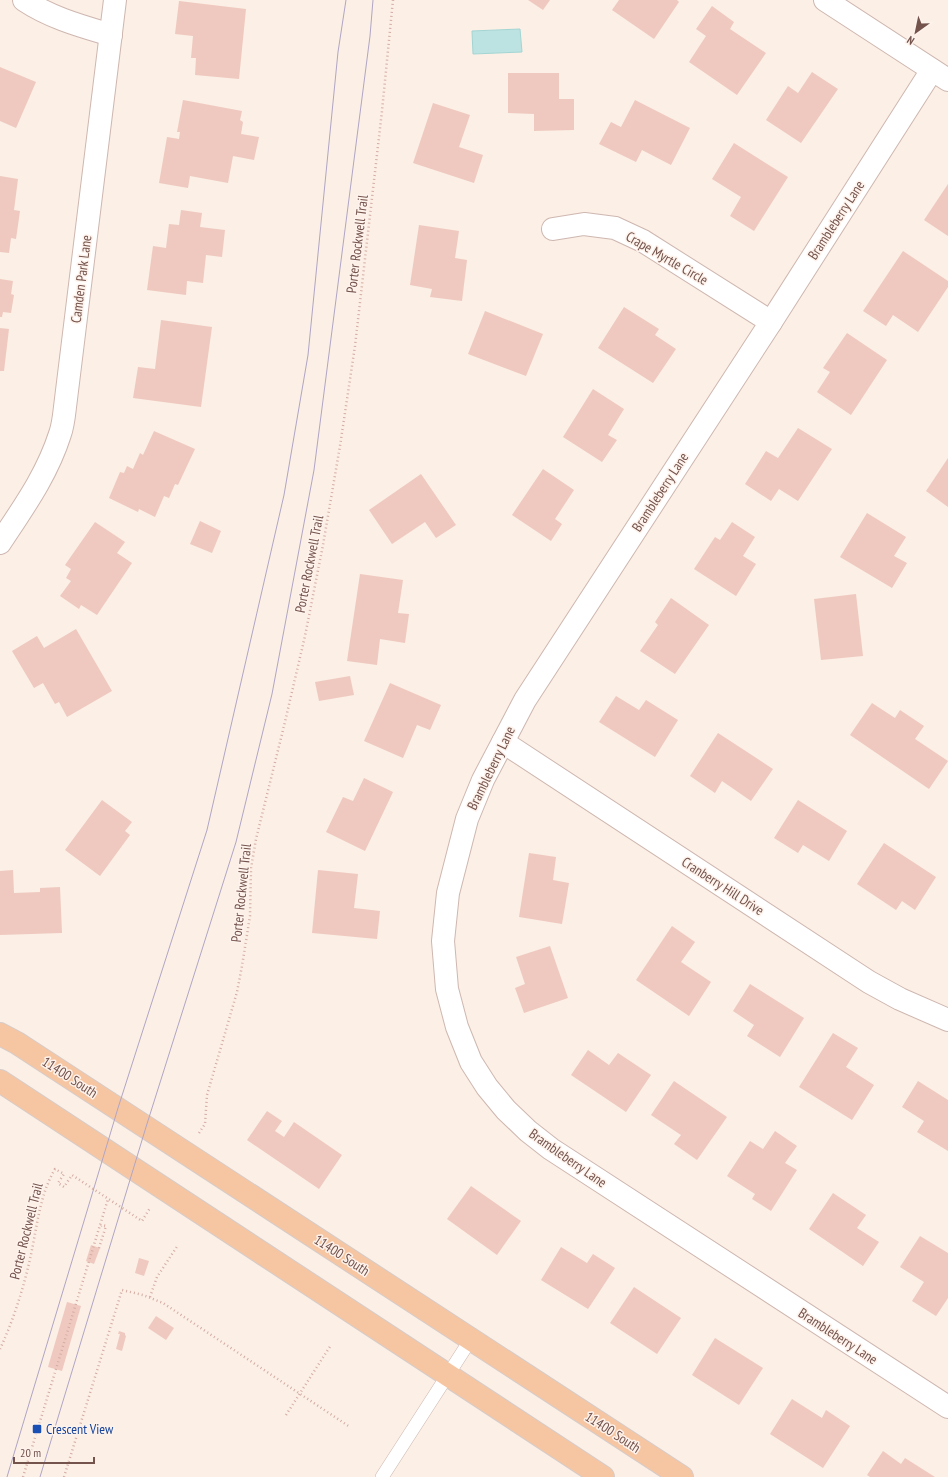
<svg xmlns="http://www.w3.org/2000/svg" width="948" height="1477" viewBox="0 0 948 1477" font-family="'PT Sans Narrow',sans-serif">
<rect width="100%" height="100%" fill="#fbefe6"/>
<path fill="#bce3e1" stroke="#a3d5d3" d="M 520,29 L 522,52 L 473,54 L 472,31 Z"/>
<g fill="#efc9bf">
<path d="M 528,0 L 550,0 L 543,10 Z"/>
<path d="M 619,0 L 677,0 L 679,2 L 654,39 L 612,10 Z"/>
<path d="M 179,1 L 246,9 L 239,79 L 195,75 L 196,58 L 191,58 L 193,36 L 175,34 Z"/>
<path d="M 712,6 L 734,22 L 730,29 L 766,53 L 737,95 L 689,62 L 706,36 L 696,29 Z"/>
<path d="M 0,67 L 36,82 L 16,128 L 0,121 Z"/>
<path d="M 812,72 L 838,89 L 801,143 L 766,120 L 788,86 L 798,93 Z"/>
<path d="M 508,73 L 559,73 L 559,99 L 574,99 L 574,130 L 534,131 L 534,114 L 508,113 Z"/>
<path d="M 183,100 L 242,111 L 240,120 L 243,122 L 241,134 L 259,137 L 254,160 L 233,156 L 228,183 L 190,176 L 188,188 L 159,183 L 167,137 L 179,139 L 180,132 L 177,132 Z"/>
<path d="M 635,100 L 690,128 L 671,165 L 642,150 L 636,162 L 599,144 L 611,122 L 621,127 Z"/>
<path d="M 433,103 L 470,115 L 459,147 L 483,155 L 474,183 L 413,163 Z"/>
<path d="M 734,143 L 788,177 L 754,231 L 730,216 L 741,197 L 712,179 Z"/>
<path d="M 0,176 L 18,179 L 14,210 L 20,211 L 16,239 L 11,238 L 9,253 L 0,252 Z"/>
<path d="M 948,184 L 948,236 L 924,220 Z"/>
<path d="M 181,210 L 202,213 L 200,227 L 225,230 L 222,257 L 206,255 L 203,283 L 187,281 L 186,295 L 147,290 L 153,246 L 166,248 L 169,224 L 179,225 Z"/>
<path d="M 419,225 L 459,231 L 455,258 L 467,260 L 462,301 L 430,297 L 432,289 L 410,285 Z"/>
<path d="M 903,251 L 948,281 L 948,287 L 918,332 L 893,315 L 886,326 L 863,311 Z"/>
<path d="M 0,279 L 13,281 L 11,294 L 14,295 L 11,313 L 3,312 L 2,317 L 0,317 Z"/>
<path d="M 624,307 L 659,329 L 655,335 L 676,349 L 653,383 L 598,348 Z"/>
<path d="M 485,311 L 543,334 L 526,376 L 468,354 Z"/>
<path d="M 161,320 L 212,327 L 201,407 L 133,398 L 138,367 L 155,369 Z"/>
<path d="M 0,328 L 9,329 L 4,371 L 0,371 Z"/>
<path d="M 847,333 L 887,360 L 851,415 L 817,392 L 830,372 L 823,368 Z"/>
<path d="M 593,389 L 624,409 L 608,435 L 617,440 L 602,462 L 563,437 Z"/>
<path d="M 798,428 L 832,449 L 798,501 L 779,489 L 771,501 L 745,484 L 766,451 L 778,458 Z"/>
<path d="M 154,431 L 195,449 L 178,485 L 175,484 L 169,498 L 164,496 L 155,517 L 139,509 L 138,512 L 109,498 L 120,472 L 124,473 L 127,466 L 133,469 L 140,453 L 143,455 Z"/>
<path d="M 948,458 L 948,507 L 926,491 Z"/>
<path d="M 543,469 L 574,490 L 555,519 L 562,524 L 551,541 L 512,515 Z"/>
<path d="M 421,474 L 456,525 L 436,538 L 425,522 L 392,544 L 369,510 Z"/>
<path d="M 867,513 L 906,537 L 894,556 L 907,563 L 892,588 L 840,557 Z"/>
<path d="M 200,521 L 221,531 L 212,553 L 190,544 Z"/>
<path d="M 95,522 L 125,542 L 117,553 L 132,563 L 97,615 L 81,605 L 79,609 L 60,596 L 71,581 L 66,578 L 71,569 L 65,565 Z"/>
<path d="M 732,522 L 755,537 L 743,556 L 756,564 L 736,596 L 694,569 L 715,537 L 720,540 Z"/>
<path d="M 360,574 L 403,580 L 398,613 L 409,614 L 405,643 L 380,639 L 377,665 L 347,661 Z"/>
<path d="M 856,594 L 863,656 L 821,660 L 814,599 Z"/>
<path d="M 671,598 L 709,625 L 675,674 L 640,651 L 658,625 L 655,622 Z"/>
<path d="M 76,629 L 112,691 L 67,717 L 59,702 L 55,704 L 43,683 L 34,688 L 12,651 L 37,636 L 44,648 Z"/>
<path d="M 350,676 L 354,695 L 319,701 L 315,682 Z"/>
<path d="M 390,683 L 441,705 L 430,730 L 417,725 L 403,758 L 364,741 Z"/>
<path d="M 616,696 L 639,710 L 646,700 L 678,720 L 655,757 L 599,722 Z"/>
<path d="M 872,703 L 895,718 L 900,710 L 924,726 L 915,739 L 948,761 L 929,789 L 850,735 Z"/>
<path d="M 718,733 L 773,769 L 751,801 L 722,781 L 715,793 L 690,776 Z"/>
<path d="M 364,778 L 393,792 L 365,851 L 326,832 L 343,797 L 353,801 Z"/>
<path d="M 102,800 L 132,822 L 125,831 L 130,835 L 100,876 L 65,850 Z"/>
<path d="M 798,800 L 847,831 L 829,861 L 803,845 L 798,853 L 774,838 Z"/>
<path d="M 884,843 L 936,877 L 915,910 L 902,901 L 896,910 L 857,884 Z"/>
<path d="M 529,853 L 556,857 L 553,880 L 569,883 L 562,924 L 519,917 Z"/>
<path d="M 13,870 L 14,893 L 40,892 L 40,888 L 60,887 L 62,933 L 0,935 L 0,871 Z"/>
<path d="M 318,870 L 358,874 L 354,908 L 380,911 L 377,939 L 312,933 Z"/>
<path d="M 672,926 L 695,942 L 681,962 L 711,982 L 689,1016 L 636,980 Z"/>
<path d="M 550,946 L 568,998 L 524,1013 L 515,988 L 525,984 L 516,957 Z"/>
<path d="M 750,984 L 804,1018 L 780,1057 L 747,1036 L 754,1025 L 733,1011 Z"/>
<path d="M 833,1033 L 858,1048 L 846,1067 L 874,1085 L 852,1120 L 799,1087 Z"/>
<path d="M 588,1050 L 609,1065 L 618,1053 L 651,1075 L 626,1112 L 571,1075 Z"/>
<path d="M 674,1081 L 727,1117 L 697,1160 L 674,1144 L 681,1135 L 651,1115 Z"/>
<path d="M 918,1081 L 948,1100 L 948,1151 L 917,1132 L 924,1121 L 902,1107 Z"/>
<path d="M 267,1111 L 282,1121 L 275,1131 L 284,1137 L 294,1122 L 342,1155 L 319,1189 L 247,1140 Z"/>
<path d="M 775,1131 L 797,1146 L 785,1163 L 797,1170 L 771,1211 L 752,1199 L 755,1194 L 727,1176 L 750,1141 L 763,1149 Z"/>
<path d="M 471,1186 L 521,1221 L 497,1255 L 447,1219 Z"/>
<path d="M 833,1193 L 866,1215 L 857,1228 L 879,1242 L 863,1266 L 809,1229 Z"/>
<path d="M 920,1236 L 948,1253 L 948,1298 L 936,1316 L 912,1301 L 924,1282 L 900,1267 Z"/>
<path d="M 91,1245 L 100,1248 L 94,1264 L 86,1261 Z"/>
<path d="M 561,1247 L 587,1263 L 593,1254 L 615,1268 L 588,1309 L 541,1280 Z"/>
<path d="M 139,1258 L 149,1261 L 144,1276 L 135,1273 Z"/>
<path d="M 634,1287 L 681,1318 L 657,1354 L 610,1323 Z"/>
<path d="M 67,1302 L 81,1306 L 62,1371 L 48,1367 Z"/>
<path d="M 156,1316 L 174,1328 L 166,1340 L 148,1328 Z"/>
<path d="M 119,1331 L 125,1333 L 125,1335 L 126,1336 L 122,1351 L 116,1349 L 120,1334 L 118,1334 Z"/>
<path d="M 715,1338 L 763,1368 L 739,1405 L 692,1375 Z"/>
<path d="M 792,1399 L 822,1418 L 826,1410 L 850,1426 L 823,1468 L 770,1434 Z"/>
<path d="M 883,1451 L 901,1464 L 905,1458 L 935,1477 L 870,1477 L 867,1475 Z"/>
</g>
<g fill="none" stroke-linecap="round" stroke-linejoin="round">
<g stroke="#ceb7b0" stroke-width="14">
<path id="service" d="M 382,1477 L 471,1339"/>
</g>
<g stroke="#ceb7b0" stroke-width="24">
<g id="minor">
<path d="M 24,0 C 51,18 81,26 111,35"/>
<path d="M 825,0 L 948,80"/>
<path d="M 932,70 L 771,322 L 525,700 L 483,780 L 467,819 L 448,893 L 443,941 L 447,989 L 457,1027 L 471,1062 L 487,1087 L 506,1110 L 528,1131 L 551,1149 L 948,1407"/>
<path d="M 553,229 L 584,224 L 615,228 L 643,241 L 771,322"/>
<path d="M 0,543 C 23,508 47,475 60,434 C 63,426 64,416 65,407 L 115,0"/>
<path d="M 503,742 L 869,982 L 900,999 L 948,1020"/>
</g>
</g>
<g stroke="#d5cbc9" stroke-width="24">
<g id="primary">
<path d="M 0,1034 L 17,1043 L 682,1477"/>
<path d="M 0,1081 L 603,1477"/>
</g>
</g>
<g stroke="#d4aca3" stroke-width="2.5" stroke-dasharray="1 3" stroke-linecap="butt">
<path d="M 199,1133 L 205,1124 L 207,1095 L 237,992 L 242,966 L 250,916 L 251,868 L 256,839 L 284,726 L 305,636 L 323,545 L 340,446 L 355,346 L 382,111 L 393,0"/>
<path d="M 99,1248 L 106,1226 L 102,1225 L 101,1226"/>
<path d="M 150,1297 L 157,1277 L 178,1245"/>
<path d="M 0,1349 C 13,1321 23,1290 30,1259 C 37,1229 39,1196 55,1169 L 64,1174 L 58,1183 L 64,1187 L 72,1175 L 142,1221 L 150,1208"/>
<path d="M 286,1415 L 331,1345"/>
<path d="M 23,1477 L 108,1199"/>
<path d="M 64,1477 L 122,1290 L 143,1295 L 163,1303 L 350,1427"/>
</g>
<use href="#service" stroke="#fff" stroke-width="13"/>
<use href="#minor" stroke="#fff" stroke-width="22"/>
<use href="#primary" stroke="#f6c6a3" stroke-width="22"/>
<g stroke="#b0a5c4" stroke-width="1">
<path d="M 7,1477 L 118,1108 L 207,830 L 284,495 L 308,355 L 338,52 L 346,0"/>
<path d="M 40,1477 L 146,1127 L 236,842 L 272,694 L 314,470 L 370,36 L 373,0"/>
</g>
</g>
<rect fill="#1a4fb4" stroke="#fef3ec" stroke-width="1.5" x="32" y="1424" width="10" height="10" rx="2"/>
<g text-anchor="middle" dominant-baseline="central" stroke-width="3" stroke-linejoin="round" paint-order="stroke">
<g font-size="14" fill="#73534c" stroke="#fef3ec">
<text transform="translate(836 220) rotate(-57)">Brambleberry Lane</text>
<text transform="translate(357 244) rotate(-83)">Porter Rockwell Trail</text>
<text transform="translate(667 258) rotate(30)">Crape Myrtle Circle</text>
<text transform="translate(81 279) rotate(-83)">Camden Park Lane</text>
<text transform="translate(660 492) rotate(-57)">Brambleberry Lane</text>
<text transform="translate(309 564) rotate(-79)">Porter Rockwell Trail</text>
<text transform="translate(491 768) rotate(-64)">Brambleberry Lane</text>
<text transform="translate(723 886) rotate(33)">Cranberry Hill Drive</text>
<text transform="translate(241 893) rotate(-84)">Porter Rockwell Trail</text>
<text transform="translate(70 1077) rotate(33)">11400 South</text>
<text transform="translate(568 1158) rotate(35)">Brambleberry Lane</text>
<text transform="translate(26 1231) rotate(-76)">Porter Rockwell Trail</text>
<text transform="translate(342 1255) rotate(33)">11400 South</text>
<text transform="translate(838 1336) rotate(33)">Brambleberry Lane</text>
<text transform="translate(613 1432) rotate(33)">11400 South</text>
</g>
<g font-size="14" fill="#164399" stroke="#fef3ec" text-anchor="start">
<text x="46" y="1429">Crescent View</text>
</g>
</g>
<g transform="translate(916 32) rotate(213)" stroke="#fef3ec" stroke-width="3" paint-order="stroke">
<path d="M0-3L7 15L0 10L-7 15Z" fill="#73534c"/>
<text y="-6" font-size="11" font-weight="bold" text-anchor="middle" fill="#73534c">N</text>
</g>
<path d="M14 1457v6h80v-6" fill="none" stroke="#73534c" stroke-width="2"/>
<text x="20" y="1457" font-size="12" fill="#73534c" stroke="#fef3ec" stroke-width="3" paint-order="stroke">20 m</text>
</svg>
